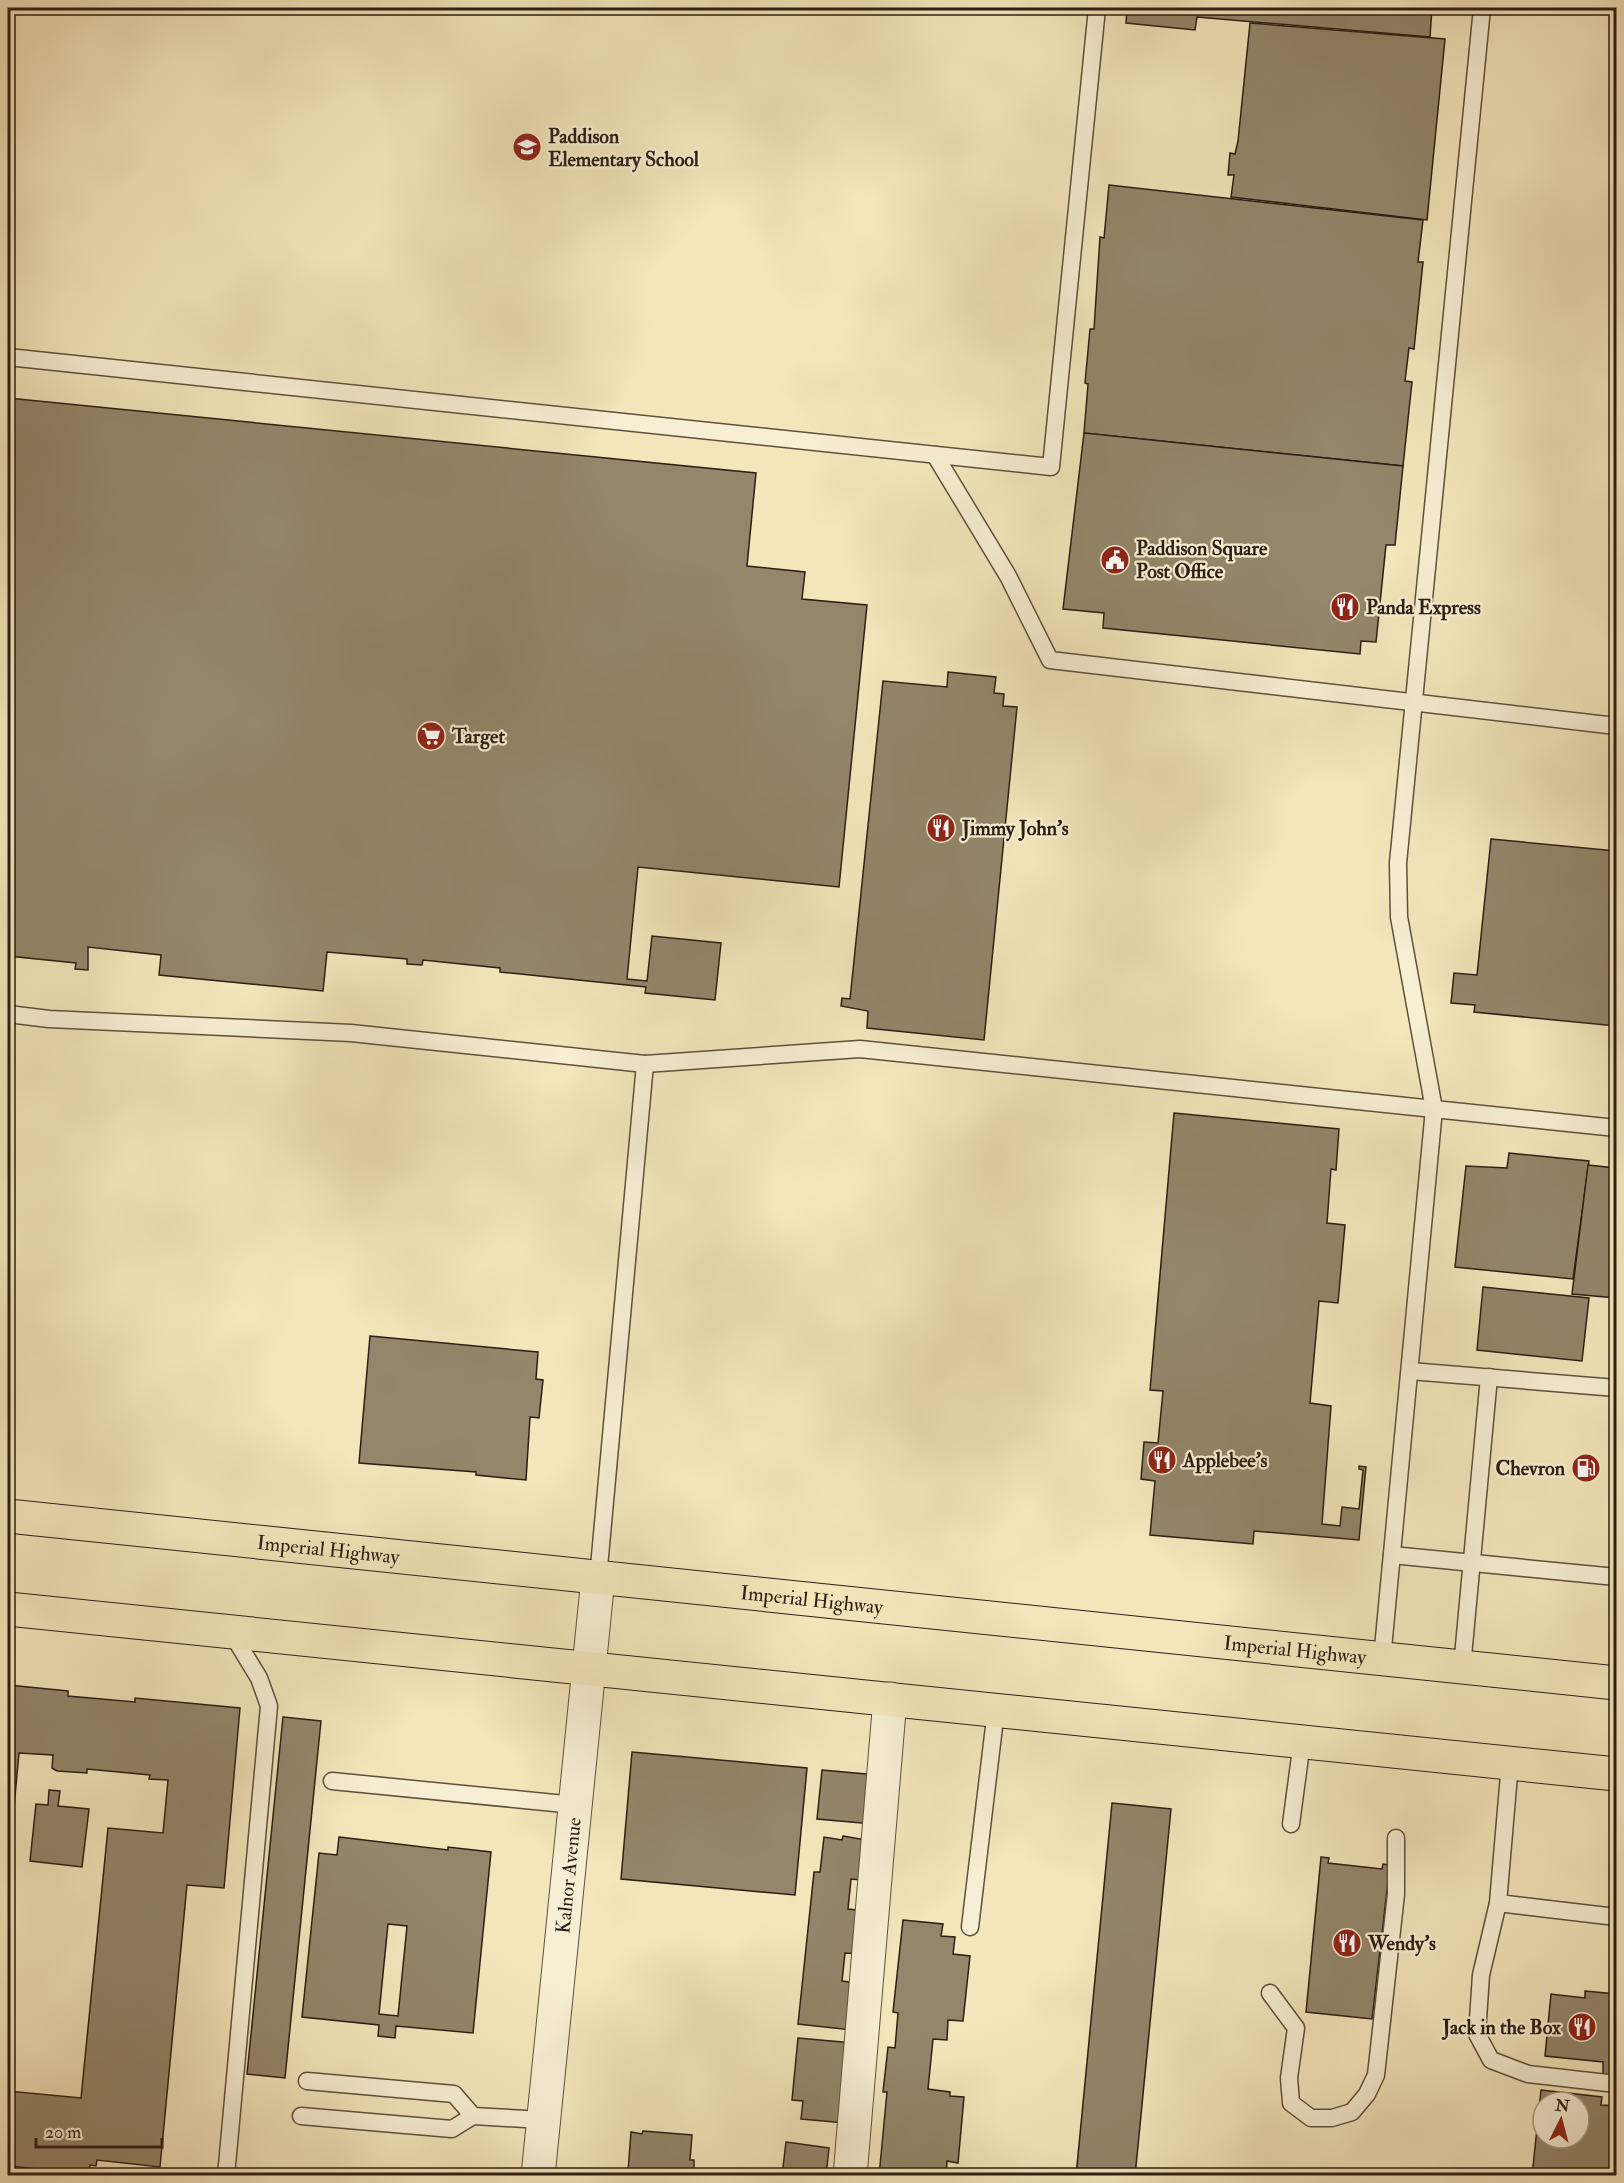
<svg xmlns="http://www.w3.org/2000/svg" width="1624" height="2183" viewBox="0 0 1624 2183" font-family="'IM FELL Double Pica',serif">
<rect width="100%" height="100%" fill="#f3e6bb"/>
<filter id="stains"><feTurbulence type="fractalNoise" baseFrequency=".00333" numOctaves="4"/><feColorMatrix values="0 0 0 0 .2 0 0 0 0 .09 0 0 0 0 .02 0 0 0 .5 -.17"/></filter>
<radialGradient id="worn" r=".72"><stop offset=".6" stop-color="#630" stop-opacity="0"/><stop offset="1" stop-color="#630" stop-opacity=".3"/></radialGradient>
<g fill="#93866a" stroke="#2c1e13" stroke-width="1.5" fill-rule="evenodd">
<path d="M 1127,8 L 1432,8 L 1430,37 L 1197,17 L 1195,30 L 1126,23 Z"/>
<path d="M 1250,23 L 1445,39 L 1427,220 L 1231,197 L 1234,175 L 1228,175 L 1230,153 L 1235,154 L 1238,141 Z"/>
<path d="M 1109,185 L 1423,220 L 1418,262 L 1423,262 L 1414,349 L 1409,348 L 1405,381 L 1412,382 L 1403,466 L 1084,433 L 1088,384 L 1085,383 L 1090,329 L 1094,329 L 1100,237 L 1104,238 Z"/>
<path d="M 8,398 L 756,473 L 747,566 L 805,572 L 802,599 L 867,605 L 839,887 L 638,867 L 627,979 L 647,981 L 652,936 L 721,943 L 715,1000 L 645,993 L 646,987 L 500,972 L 500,968 L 423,960 L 422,965 L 407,964 L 407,959 L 327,952 L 323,991 L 159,975 L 161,955 L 88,947 L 88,970 L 75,969 L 76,963 L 8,956 Z"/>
<path d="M 1084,433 L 1403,466 L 1395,545 L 1386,545 L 1376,642 L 1361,641 L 1360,654 L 1103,628 L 1104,613 L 1063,609 Z"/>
<path d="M 948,672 L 996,677 L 994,693 L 1004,694 L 1003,706 L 1017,707 L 984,1040 L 867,1028 L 868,1011 L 841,1006 L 842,998 L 850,999 L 883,681 L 947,687 Z"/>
<path d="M 1491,839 L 1616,851 L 1616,1026 L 1474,1012 L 1475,1005 L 1451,1003 L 1454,973 L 1477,975 Z"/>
<path d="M 1174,1113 L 1339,1129 L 1336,1170 L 1331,1169 L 1327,1223 L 1345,1225 L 1338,1303 L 1319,1301 L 1310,1403 L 1331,1406 L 1322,1524 L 1340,1526 L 1342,1507 L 1359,1509 L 1363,1470 L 1359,1469 L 1359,1466 L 1366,1467 L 1359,1540 L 1254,1531 L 1253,1544 L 1150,1535 L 1155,1481 L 1141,1479 L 1144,1442 L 1158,1443 L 1163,1391 L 1150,1390 Z"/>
<path d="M 1509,1153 L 1589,1161 L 1573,1279 L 1455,1267 L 1466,1166 L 1507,1168 Z"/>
<path d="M 1588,1165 L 1616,1168 L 1616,1298 L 1572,1294 Z"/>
<path d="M 1483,1287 L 1589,1298 L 1582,1361 L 1477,1350 Z"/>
<path d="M 370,1336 L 538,1352 L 536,1379 L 543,1380 L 539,1418 L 530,1417 L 526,1480 L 476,1475 L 476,1472 L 359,1463 Z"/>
<path d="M 8,1685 L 68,1691 L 68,1696 L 135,1702 L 135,1698 L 240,1708 L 224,1888 L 187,1885 L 160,2167 L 97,2160 L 96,2166 L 90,2165 L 89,2174 L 8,2166 L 8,2091 L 81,2098 L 108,1828 L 163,1833 L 168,1780 L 149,1779 L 150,1775 L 87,1769 L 87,1773 L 57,1771 L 52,1768 L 53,1755 L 19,1753 L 8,1872 Z"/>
<path d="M 283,1717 L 321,1721 L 285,2078 L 247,2074 Z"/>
<path d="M 632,1752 L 807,1768 L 795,1895 L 621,1879 Z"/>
<path d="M 822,1770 L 877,1775 L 873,1824 L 817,1819 Z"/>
<path d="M 49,1790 L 60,1791 L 58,1806 L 89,1809 L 82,1867 L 30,1861 L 36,1804 L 48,1805 Z"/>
<path d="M 1112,1803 L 1171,1809 L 1135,2176 L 1076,2176 Z"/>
<path d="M 843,1836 L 878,1842 L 874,1881 L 851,1879 L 848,1909 L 865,1911 L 860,1954 L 845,1953 L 842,1981 L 857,1983 L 852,2030 L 798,2024 L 814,1872 L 820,1872 L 824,1837 L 842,1840 Z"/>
<path d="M 339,1837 L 448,1850 L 448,1847 L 491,1852 L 473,2033 L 396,2026 L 395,2038 L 378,2036 L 379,2025 L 302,2017 L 319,1853 L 337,1855 ZM 388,1924 L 407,1926 L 398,2016 L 379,2014 Z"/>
<path d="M 1321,1857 L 1329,1858 L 1328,1863 L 1382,1869 L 1383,1864 L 1390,1865 L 1372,2019 L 1306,2012 Z"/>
<path d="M 903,1920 L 943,1924 L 941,1936 L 955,1937 L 953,1954 L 970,1956 L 963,2021 L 948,2020 L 947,2040 L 933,2039 L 928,2089 L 950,2092 L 950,2096 L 964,2097 L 958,2163 L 947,2161 L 946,2176 L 879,2176 L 887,2092 L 883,2092 L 888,2047 L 895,2048 L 898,2013 L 893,2012 Z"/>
<path d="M 1585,1991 L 1616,1994 L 1616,2077 L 1603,2076 L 1603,2062 L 1545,2056 L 1551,1994 L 1585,1998 Z"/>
<path d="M 798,2038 L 853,2043 L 845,2123 L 801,2119 L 803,2101 L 792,2100 Z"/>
<path d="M 1541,2090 L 1602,2097 L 1601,2105 L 1616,2106 L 1616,2176 L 1532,2176 ZM 1543,2102 L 1579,2102 L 1579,2138 L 1543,2138 Z"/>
<path d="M 643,2131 L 692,2135 L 690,2160 L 694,2160 L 694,2170 L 689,2169 L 689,2176 L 624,2176 L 624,2172 L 628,2172 L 631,2132 L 642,2134 Z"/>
<path d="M 786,2142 L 829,2148 L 826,2176 L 782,2176 Z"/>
<path d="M 717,2170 L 757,2174 L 757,2176 L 717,2176 Z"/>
</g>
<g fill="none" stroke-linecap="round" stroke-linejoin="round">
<g stroke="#5e503d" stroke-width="19">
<g id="lane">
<path d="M 8,357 L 1051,467 L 1097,8"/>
<path d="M 935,455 L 1008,576 L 1050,660 L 1616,726"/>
<path d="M 8,1014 L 49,1019 L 351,1033 L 645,1064 L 860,1049 L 1616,1128"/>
<path d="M 1410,1371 L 1616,1388"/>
<path d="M 1392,1555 L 1616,1577"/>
<path d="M 598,1578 L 645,1064"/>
<path d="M 1382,1659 L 1434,1109 L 1399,917 L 1398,863 L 1482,8"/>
<path d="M 1462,1667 L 1489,1377"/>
<path d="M 1510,1763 L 1498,1903 L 1481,1975 L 1477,2034 L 1491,2060 L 1528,2074 L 1616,2084"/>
<path d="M 332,1781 L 575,1805"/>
<path d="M 1291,1824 L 1302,1742"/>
<path d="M 1498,1903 L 1616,1917"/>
<path d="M 970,1927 L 996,1710"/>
<path d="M 1270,1993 L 1296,2028 L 1289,2078 L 1291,2103 L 1311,2118 L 1332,2118 L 1352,2112 L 1367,2094 L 1376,2075 L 1396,1894 L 1396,1838"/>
<path d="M 307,2081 L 454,2094 L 473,2116 L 543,2120"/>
<path d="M 301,2116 L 452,2129 L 473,2116"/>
<path d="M 226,2176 L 269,1706 L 259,1678 L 231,1632"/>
</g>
</g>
<g stroke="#5e503d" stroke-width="35">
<g id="street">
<path id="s1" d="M 538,2176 L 598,1578"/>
<path d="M 850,2176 L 890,1699"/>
</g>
</g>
<g stroke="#2c1e13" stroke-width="35">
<g id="primary">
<path id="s2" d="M 8,1516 L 1616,1683"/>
<path d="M 8,1609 L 1616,1774"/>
</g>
</g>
<use href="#lane" stroke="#f7efd3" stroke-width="16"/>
<use href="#street" stroke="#f7efd3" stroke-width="33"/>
<use href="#primary" stroke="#f3e6bb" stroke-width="33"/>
</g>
<defs>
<g id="school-disc" transform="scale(1.5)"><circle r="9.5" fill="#8f2418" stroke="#f7efd3"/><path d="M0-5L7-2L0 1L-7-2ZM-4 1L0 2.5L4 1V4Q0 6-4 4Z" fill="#fff"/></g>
<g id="civic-disc" transform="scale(1.5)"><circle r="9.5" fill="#8f2418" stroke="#f7efd3"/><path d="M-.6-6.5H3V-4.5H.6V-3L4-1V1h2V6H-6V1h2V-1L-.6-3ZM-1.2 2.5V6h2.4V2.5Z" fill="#fff"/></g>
<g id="restaurant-disc" transform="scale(1.5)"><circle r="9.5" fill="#8f2418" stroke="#f7efd3"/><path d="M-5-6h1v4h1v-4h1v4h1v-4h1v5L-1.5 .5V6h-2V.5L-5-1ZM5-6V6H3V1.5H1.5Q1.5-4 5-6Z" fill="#fff"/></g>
<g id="supermarket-disc" transform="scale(1.5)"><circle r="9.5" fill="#8f2418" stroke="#f7efd3"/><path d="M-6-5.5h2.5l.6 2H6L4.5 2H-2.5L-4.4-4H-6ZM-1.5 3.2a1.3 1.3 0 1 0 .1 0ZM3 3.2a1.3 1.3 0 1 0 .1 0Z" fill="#fff"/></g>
<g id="fuel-disc" transform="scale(1.5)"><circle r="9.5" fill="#8f2418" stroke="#f7efd3"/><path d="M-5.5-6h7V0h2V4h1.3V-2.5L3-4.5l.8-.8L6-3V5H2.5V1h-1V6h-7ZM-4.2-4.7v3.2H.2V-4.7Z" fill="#fff"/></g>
</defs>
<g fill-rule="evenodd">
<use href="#school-disc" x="527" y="147"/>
<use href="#civic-disc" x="1115" y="560"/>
<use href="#restaurant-disc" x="1345" y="607"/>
<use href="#supermarket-disc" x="431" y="736"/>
<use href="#restaurant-disc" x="941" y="828"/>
<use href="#restaurant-disc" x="1162" y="1460"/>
<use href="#fuel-disc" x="1586" y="1468"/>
<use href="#restaurant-disc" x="1347" y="1943"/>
<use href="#restaurant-disc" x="1582" y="2027"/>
</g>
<g text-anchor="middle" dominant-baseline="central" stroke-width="4.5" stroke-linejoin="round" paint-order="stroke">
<g font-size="20" font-weight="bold" fill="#2c1e13" stroke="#f7efd3" text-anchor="start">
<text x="548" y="136">Paddison<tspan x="548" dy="23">Elementary School</tspan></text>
<text x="1136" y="548">Paddison Square<tspan x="1136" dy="23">Post Office</tspan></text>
<text x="1366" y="607">Panda Express</text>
<text x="452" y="736">Target</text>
<text x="962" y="828">Jimmy John's</text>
<text x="1183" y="1460">Applebee's</text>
<text x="1565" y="1468" text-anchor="end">Chevron</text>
<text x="1368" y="1943">Wendy's</text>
<text x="1561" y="2027" text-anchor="end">Jack in the Box</text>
</g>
<g font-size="20" fill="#2c1e13" stroke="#f7efd3">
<text stroke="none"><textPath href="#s2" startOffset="322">Imperial Highway</textPath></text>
<text stroke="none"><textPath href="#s2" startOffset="808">Imperial Highway</textPath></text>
<text stroke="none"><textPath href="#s2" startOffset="1294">Imperial Highway</textPath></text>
<text stroke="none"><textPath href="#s1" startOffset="302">Kalnor Avenue</textPath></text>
</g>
</g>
<rect width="1624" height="2183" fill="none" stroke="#f3e6bb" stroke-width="30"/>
<rect x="9" y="9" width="1606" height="2165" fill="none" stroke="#2c1e13" stroke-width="3"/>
<rect x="15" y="15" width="1594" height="2153" fill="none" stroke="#2c1e13" stroke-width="1.5"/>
<g transform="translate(1561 2120) rotate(6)"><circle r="28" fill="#f7efd3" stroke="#a69b86" stroke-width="1.5"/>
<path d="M0-4.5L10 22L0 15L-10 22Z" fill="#8f2418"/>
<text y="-9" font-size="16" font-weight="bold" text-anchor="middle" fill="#2c1e13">N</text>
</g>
<path d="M36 2138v9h126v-9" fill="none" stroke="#2c1e13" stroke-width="3"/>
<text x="45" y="2138" font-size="18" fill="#2c1e13" stroke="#f7efd3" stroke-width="4.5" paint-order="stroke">20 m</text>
<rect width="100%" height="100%" filter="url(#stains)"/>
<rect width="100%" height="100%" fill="url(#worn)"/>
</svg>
